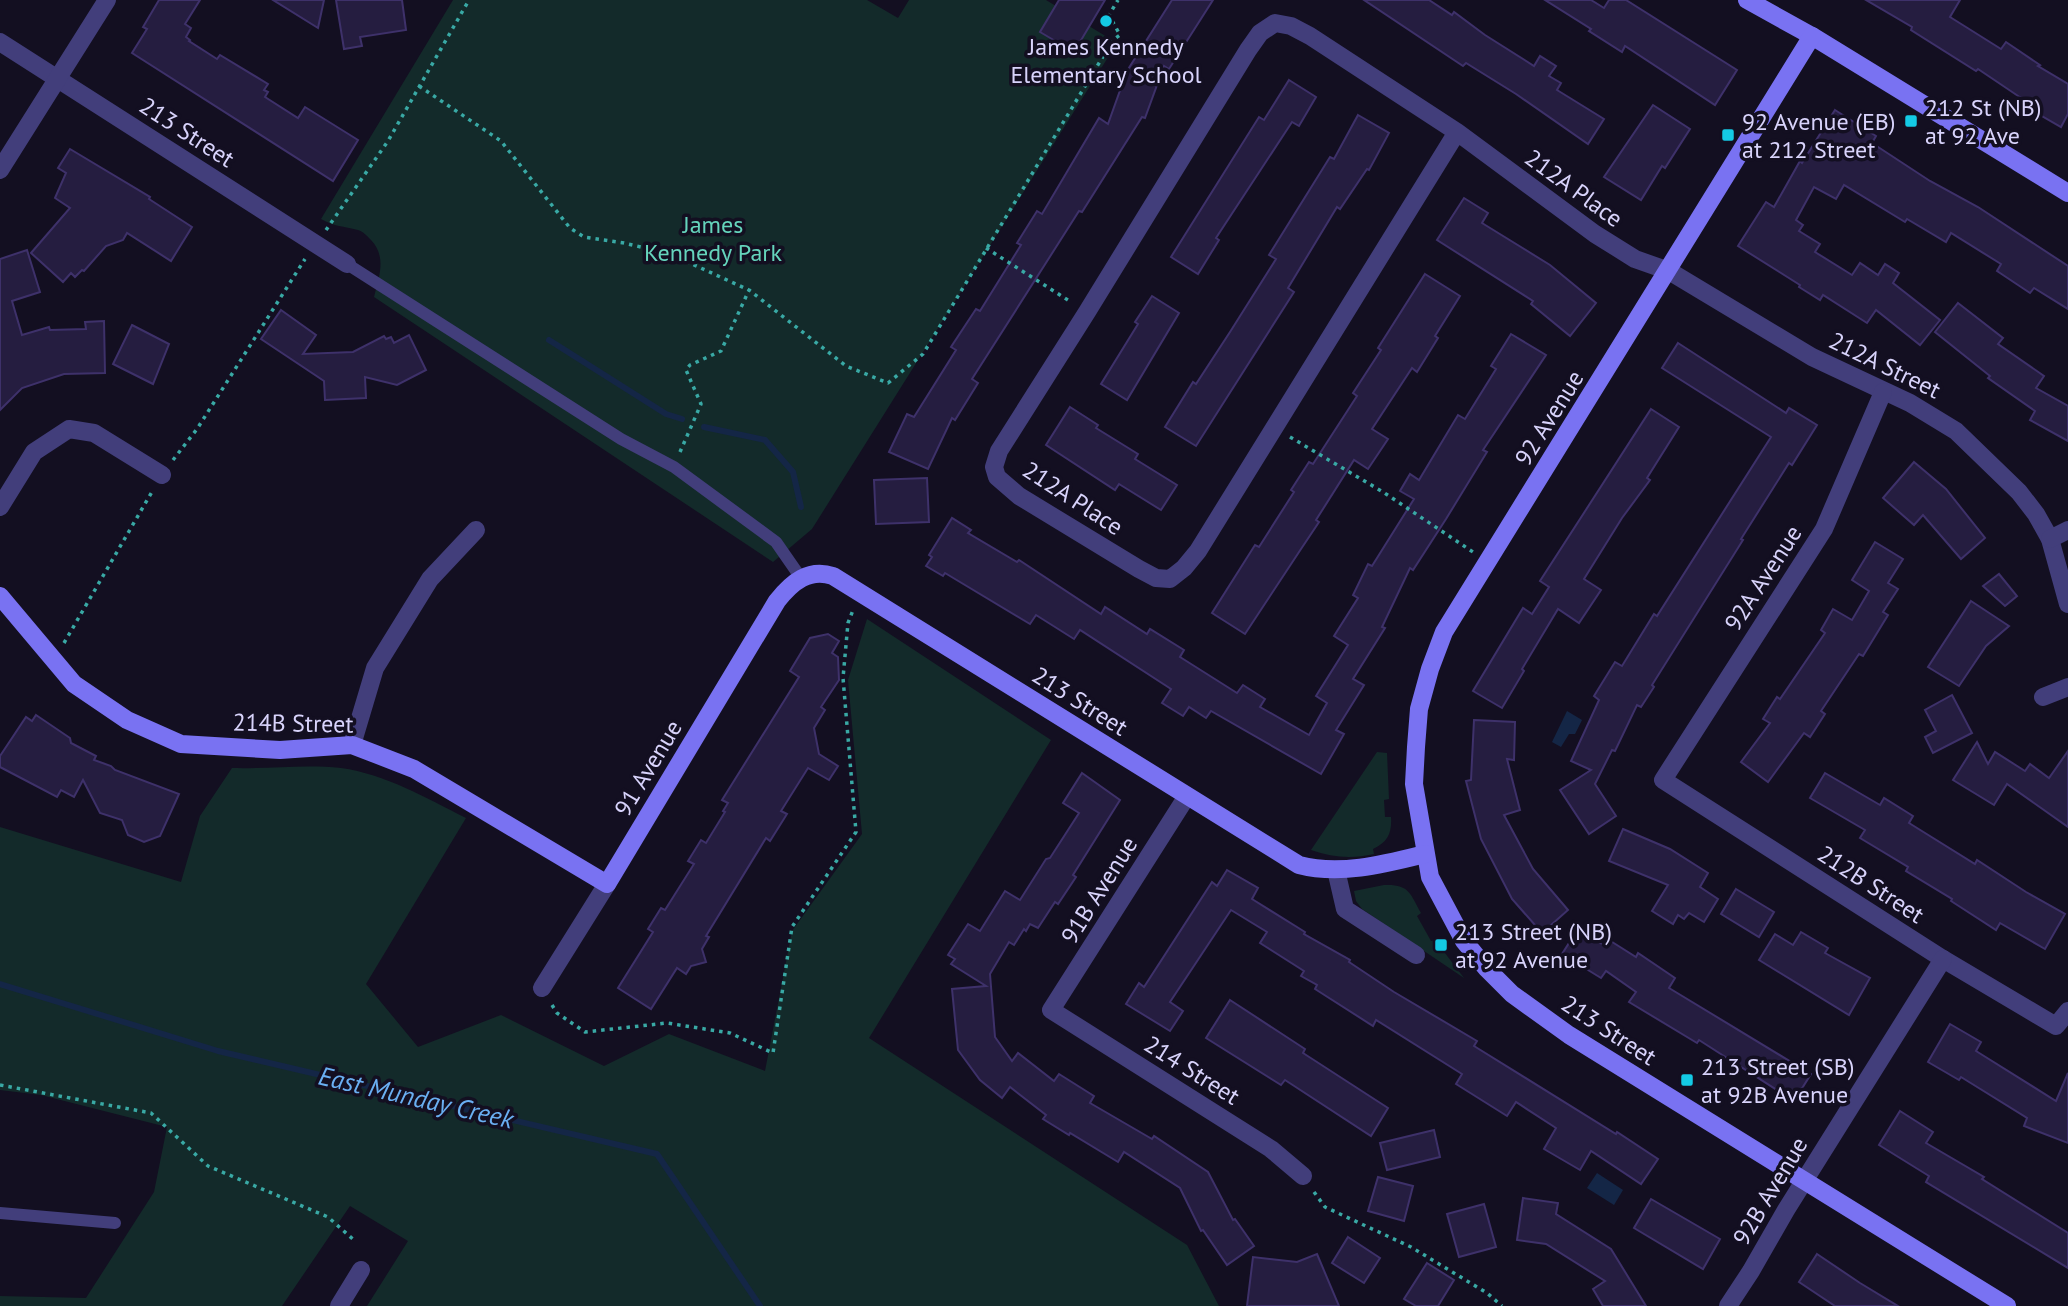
<svg xmlns="http://www.w3.org/2000/svg" width="2068" height="1306" viewBox="0 0 2068 1306" font-family="'PT Sans',sans-serif">
<rect width="100%" height="100%" fill="#130f21"/>
<g fill="#132a2a">
<path d="M 453,0 L 867,0 L 898,18 L 909,0 L 1046,0 L 1117,43 L 812,529 L 773,562 L 374,297 C 379,277 387,257 371,240 C 366,235 364,232 358,230 C 343,226 335,227 321,219 Z"/>
<path d="M 867,619 L 1051,740 L 869,1038 L 1187,1245 L 1219,1306 L 367,1306 L 408,1241 L 350,1206 L 282,1306 L 0,1306 L 0,1296 L 86,1298 L 154,1192 L 167,1127 L 41,1095 L 0,1090 L 0,827 L 181,882 L 200,816 L 232,768 C 268,769 305,764 341,768 C 385,774 426,798 466,818 L 366,984 L 418,1047 L 501,1015 L 604,1066 L 669,1034 L 765,1071 L 792,931 L 862,834 L 848,680 Z"/>
<path d="M 1377,752 L 1387,753 L 1389,799 L 1384,800 L 1385,817 L 1391,817 C 1392,833 1388,842 1373,849 L 1374,854 C 1353,859 1333,858 1311,850 Z"/>
<path d="M 1384,885 C 1409,884 1410,893 1421,913 L 1417,916 L 1431,941 L 1435,940 L 1464,978 L 1362,909 L 1356,901 L 1354,891 Z"/>
</g>
<g fill="#142646">
<path d="M 1567,711 L 1582,720 L 1575,734 L 1569,734 L 1561,747 L 1552,742 Z"/>
<path d="M 1597,1173 L 1623,1190 L 1614,1205 L 1587,1188 Z"/>
</g>
<g fill="none" stroke-linecap="round" stroke-linejoin="round">
<g stroke="#142646" stroke-width="6">
<path d="M 549,340 L 666,414 L 682,419"/>
<path d="M 704,427 L 765,440 L 793,472 L 801,507"/>
<path d="M 0,984 L 218,1051 L 657,1154 L 760,1306"/>
</g>
</g>
<g fill="#251d40" stroke="#3e316a" stroke-width="2">
<path d="M 159,0 L 200,0 L 185,24 L 191,28 L 186,37 L 190,40 L 189,41 L 217,59 L 220,55 L 268,84 L 264,90 L 268,92 L 265,97 L 298,118 L 305,107 L 358,140 L 333,181 L 132,53 L 147,29 L 143,27 Z"/>
<path d="M 273,0 L 324,0 L 318,28 Z"/>
<path d="M 336,0 L 402,0 L 406,30 L 360,37 L 362,46 L 344,49 Z"/>
<path d="M 1059,0 L 1105,0 L 1074,52 L 1040,32 Z"/>
<path d="M 1172,0 L 1213,0 L 1169,69 L 1164,66 L 1145,118 L 1142,117 L 1082,212 L 1079,211 L 972,379 L 978,383 L 955,420 L 952,418 L 928,469 L 889,452 L 907,414 L 914,417 L 956,350 L 951,347 L 976,309 L 980,311 L 1021,245 L 1017,243 L 1037,211 L 1042,214 L 1099,118 L 1108,124 L 1127,71 Z"/>
<path d="M 1364,0 L 1429,0 L 1452,15 L 1454,12 L 1485,35 L 1534,66 L 1540,56 L 1556,66 L 1549,76 L 1561,83 L 1557,90 L 1604,119 L 1588,144 L 1516,94 L 1466,63 L 1463,66 Z"/>
<path d="M 1545,0 L 1591,0 L 1604,8 L 1609,0 L 1626,0 L 1737,70 L 1715,105 L 1625,46 L 1622,52 L 1589,31 L 1591,29 Z"/>
<path d="M 1866,0 L 1960,0 L 1950,17 L 2001,49 L 2006,42 L 2040,65 L 2038,66 L 2068,84 L 2068,114 L 2061,127 L 2028,108 L 2030,104 L 1978,69 L 1976,71 L 1911,30 L 1912,27 Z"/>
<path d="M 1289,80 L 1316,97 L 1299,126 L 1292,122 L 1216,238 L 1219,240 L 1198,274 L 1171,257 L 1259,117 L 1264,120 Z"/>
<path d="M 1653,105 L 1690,129 L 1665,168 L 1662,166 L 1641,200 L 1604,177 Z"/>
<path d="M 1835,110 L 1876,136 L 1872,143 L 1930,181 L 1978,207 L 2068,266 L 2068,309 L 2034,288 L 2030,293 L 1997,271 L 2001,264 L 1951,233 L 1946,242 L 1907,219 L 1905,222 L 1844,185 L 1836,199 L 1814,187 L 1796,220 L 1803,225 L 1799,231 L 1820,244 L 1815,252 L 1852,275 L 1860,263 L 1878,275 L 1885,264 L 1899,273 L 1893,283 L 1940,320 L 1920,345 L 1876,310 L 1867,323 L 1823,295 L 1820,300 L 1799,287 L 1800,285 L 1738,246 L 1766,202 L 1774,207 L 1800,161 L 1802,163 Z"/>
<path d="M 1358,115 L 1389,133 L 1369,170 L 1367,169 L 1340,209 L 1337,207 L 1288,288 L 1294,292 L 1196,446 L 1165,427 L 1193,382 L 1196,384 L 1230,332 L 1276,259 L 1269,255 L 1330,157 L 1334,159 Z"/>
<path d="M 70,149 L 150,197 L 149,199 L 192,227 L 171,261 L 127,233 L 123,240 L 106,246 L 84,271 L 82,270 L 75,277 L 71,273 L 63,282 L 31,253 L 70,208 L 55,198 L 66,173 L 58,168 Z"/>
<path d="M 1464,198 L 1488,213 L 1482,223 L 1550,265 L 1596,303 L 1570,336 L 1531,304 L 1533,301 L 1437,240 Z"/>
<path d="M 27,250 L 40,292 L 12,301 L 22,335 L 49,327 L 50,330 L 86,329 L 85,322 L 104,321 L 105,373 L 64,374 L 22,388 L 0,410 L 0,259 Z"/>
<path d="M 1425,274 L 1460,296 L 1435,336 L 1438,338 L 1417,372 L 1412,368 L 1372,429 L 1388,439 L 1368,469 L 1354,460 L 1316,520 L 1319,522 L 1301,549 L 1245,634 L 1212,613 L 1255,545 L 1259,547 L 1294,492 L 1291,490 L 1309,462 L 1313,464 L 1357,396 L 1353,393 L 1381,350 L 1378,348 Z"/>
<path d="M 1152,296 L 1179,313 L 1127,400 L 1101,384 L 1138,324 L 1135,322 Z"/>
<path d="M 1958,303 L 2003,338 L 1998,344 L 2044,376 L 2036,388 L 2068,406 L 2068,441 L 2030,420 L 2035,411 L 1988,378 L 1990,376 L 1935,332 Z"/>
<path d="M 281,310 L 316,335 L 303,354 L 353,352 L 384,336 L 386,339 L 391,337 L 394,343 L 409,335 L 426,370 L 397,385 L 365,377 L 366,398 L 325,400 L 324,381 L 261,339 Z"/>
<path d="M 132,325 L 169,344 L 153,384 L 113,364 Z"/>
<path d="M 1511,334 L 1546,355 L 1483,450 L 1487,452 L 1446,519 L 1413,570 L 1410,568 L 1382,627 L 1385,628 L 1353,679 L 1364,685 L 1336,730 L 1344,734 L 1321,774 L 1211,711 L 1206,718 L 1189,707 L 1183,716 L 1162,703 L 1171,689 L 1080,630 L 1074,639 L 1036,615 L 1030,624 L 945,573 L 943,576 L 926,566 L 932,557 L 929,555 L 952,518 L 971,530 L 968,533 L 1017,562 L 1019,560 L 1101,614 L 1105,607 L 1147,634 L 1150,629 L 1184,650 L 1180,657 L 1237,693 L 1243,685 L 1265,699 L 1260,707 L 1309,735 L 1327,703 L 1316,696 L 1348,645 L 1334,636 L 1358,598 L 1353,595 L 1368,564 L 1372,566 L 1414,499 L 1400,491 L 1410,474 L 1419,480 L 1458,415 L 1465,419 L 1496,369 L 1491,366 Z"/>
<path d="M 1678,343 L 1786,413 L 1789,408 L 1817,425 L 1792,465 L 1789,463 L 1741,539 L 1743,540 L 1652,685 L 1654,687 L 1641,707 L 1637,705 L 1615,751 L 1612,750 L 1595,784 L 1616,816 L 1589,834 L 1560,790 L 1591,770 L 1571,761 L 1599,700 L 1594,696 L 1615,662 L 1622,666 L 1654,614 L 1657,616 L 1771,437 L 1662,368 Z"/>
<path d="M 1070,407 L 1098,425 L 1096,428 L 1138,454 L 1135,459 L 1177,485 L 1161,510 L 1119,484 L 1115,490 L 1046,445 Z"/>
<path d="M 1651,409 L 1679,427 L 1647,478 L 1650,480 L 1622,518 L 1584,579 L 1601,590 L 1579,623 L 1558,609 L 1522,669 L 1524,671 L 1502,708 L 1473,691 L 1523,608 L 1532,614 L 1549,587 L 1540,581 Z"/>
<path d="M 1914,462 L 1946,489 L 1985,538 L 1961,559 L 1923,515 L 1914,525 L 1883,498 Z"/>
<path d="M 927,478 L 929,522 L 876,524 L 874,480 Z"/>
<path d="M 1875,542 L 1903,559 L 1888,583 L 1898,589 L 1883,612 L 1888,615 L 1863,656 L 1859,654 L 1821,711 L 1825,714 L 1810,737 L 1804,733 L 1768,782 L 1741,762 L 1770,723 L 1763,719 L 1777,697 L 1780,699 L 1825,633 L 1821,630 L 1833,609 L 1852,620 L 1869,591 L 1852,580 Z"/>
<path d="M 1999,574 L 2017,596 L 2005,606 L 1983,586 Z"/>
<path d="M 1971,601 L 2009,626 L 1986,646 L 1959,686 L 1928,667 Z"/>
<path d="M 828,634 L 839,641 L 832,653 L 838,657 L 839,680 L 821,707 L 825,710 L 814,728 L 819,754 L 838,766 L 829,780 L 808,768 L 781,811 L 787,814 L 770,841 L 766,838 L 706,936 L 709,937 L 702,949 L 706,962 L 691,966 L 686,974 L 677,968 L 651,1009 L 618,988 L 653,932 L 648,929 L 661,908 L 665,910 L 694,864 L 688,861 L 701,840 L 706,843 L 725,812 L 723,811 L 728,803 L 722,800 L 799,677 L 790,671 L 810,638 Z"/>
<path d="M 1952,695 L 1972,733 L 1933,753 L 1925,737 L 1936,731 L 1925,710 Z"/>
<path d="M 36,715 L 70,738 L 71,743 L 96,756 L 94,760 L 111,766 L 115,770 L 179,794 L 160,836 L 144,842 L 128,835 L 122,820 L 100,813 L 83,780 L 74,797 L 61,790 L 57,797 L 0,767 L 0,756 L 26,717 L 32,721 Z"/>
<path d="M 1474,720 L 1515,722 L 1514,760 L 1507,759 L 1520,810 L 1504,815 L 1533,869 L 1568,910 L 1542,933 L 1512,899 L 1481,839 L 1466,781 L 1471,780 Z"/>
<path d="M 1977,742 L 1988,764 L 1995,752 L 2025,771 L 2030,764 L 2049,778 L 2068,751 L 2068,827 L 2007,784 L 1994,805 L 1953,780 Z"/>
<path d="M 1082,773 L 1120,800 L 1073,875 L 1076,877 L 1058,904 L 1055,902 L 1038,928 L 1030,924 L 1026,931 L 1024,929 L 1014,945 L 1009,942 L 990,974 L 995,1037 L 1012,1061 L 1018,1053 L 1054,1081 L 1059,1074 L 1094,1096 L 1090,1103 L 1152,1139 L 1154,1136 L 1208,1172 L 1233,1220 L 1235,1219 L 1254,1246 L 1227,1265 L 1203,1230 L 1201,1231 L 1180,1188 L 1124,1152 L 1118,1162 L 1070,1133 L 1069,1135 L 1043,1119 L 1046,1115 L 1010,1087 L 1002,1098 L 980,1080 L 958,1050 L 952,989 L 986,986 L 951,964 L 955,959 L 948,955 L 968,924 L 980,931 L 1005,891 L 1020,900 L 1046,859 L 1050,858 L 1079,813 L 1063,803 Z"/>
<path d="M 1825,773 L 1880,805 L 1884,798 L 1913,816 L 1909,823 L 1975,864 L 1977,860 L 2026,892 L 2065,914 L 2045,949 L 2000,923 L 1996,930 L 1951,901 L 1952,899 L 1906,871 L 1908,867 L 1860,838 L 1865,830 L 1810,798 Z"/>
<path d="M 1623,829 L 1670,849 L 1708,873 L 1700,887 L 1718,899 L 1704,922 L 1689,913 L 1684,919 L 1678,915 L 1673,924 L 1652,911 L 1668,885 L 1609,861 Z"/>
<path d="M 1227,870 L 1258,888 L 1252,899 L 1305,932 L 1304,934 L 1350,960 L 1349,962 L 1394,992 L 1477,1041 L 1474,1046 L 1616,1134 L 1617,1132 L 1658,1159 L 1641,1184 L 1591,1151 L 1580,1170 L 1544,1149 L 1556,1128 L 1516,1102 L 1507,1116 L 1456,1084 L 1462,1074 L 1376,1020 L 1373,1026 L 1315,989 L 1317,985 L 1301,976 L 1304,971 L 1260,943 L 1267,932 L 1231,910 L 1170,1002 L 1183,1011 L 1170,1031 L 1126,1004 L 1139,983 L 1144,987 L 1212,882 L 1217,886 Z"/>
<path d="M 1736,889 L 1774,912 L 1759,937 L 1721,914 Z"/>
<path d="M 1578,929 L 1605,946 L 1609,940 L 1636,957 L 1638,953 L 1675,978 L 1669,988 L 1811,1074 L 1794,1101 L 1699,1040 L 1697,1043 L 1629,1002 L 1636,992 L 1606,971 L 1601,978 L 1562,954 Z"/>
<path d="M 1801,932 L 1828,948 L 1825,953 L 1870,978 L 1849,1015 L 1759,960 L 1775,934 L 1793,945 Z"/>
<path d="M 1230,1000 L 1305,1049 L 1303,1053 L 1388,1108 L 1371,1136 L 1285,1080 L 1281,1085 L 1206,1038 Z"/>
<path d="M 1950,1024 L 1981,1042 L 1976,1051 L 2056,1101 L 2068,1073 L 2068,1143 L 2024,1126 L 2027,1118 L 1961,1077 L 1959,1080 L 1928,1062 Z"/>
<path d="M 1900,1111 L 1933,1132 L 1926,1143 L 1984,1177 L 1982,1179 L 2068,1233 L 2068,1268 L 1926,1182 L 1929,1176 L 1879,1145 Z"/>
<path d="M 1434,1130 L 1440,1157 L 1387,1170 L 1380,1143 Z"/>
<path d="M 1378,1177 L 1413,1186 L 1404,1221 L 1368,1211 Z"/>
<path d="M 1523,1198 L 1558,1203 L 1556,1214 L 1611,1249 L 1646,1306 L 1603,1306 L 1593,1289 L 1605,1281 L 1546,1244 L 1517,1240 Z"/>
<path d="M 1651,1199 L 1720,1239 L 1703,1269 L 1634,1228 Z"/>
<path d="M 1484,1204 L 1496,1247 L 1459,1257 L 1447,1214 Z"/>
<path d="M 1348,1237 L 1380,1258 L 1364,1283 L 1332,1263 Z"/>
<path d="M 1317,1254 L 1339,1306 L 1247,1306 L 1253,1257 L 1297,1262 Z"/>
<path d="M 1817,1254 L 1860,1283 L 1898,1306 L 1835,1306 L 1799,1282 Z"/>
<path d="M 1427,1263 L 1454,1280 L 1438,1306 L 1416,1306 L 1404,1299 Z"/>
</g>
<g fill="none" stroke-linecap="round" stroke-linejoin="round">
<g stroke="#39a9a5" stroke-width="3.5" stroke-dasharray="3.5 5" stroke-linecap="butt">
<path d="M 419,86 L 501,141 L 570,228 L 584,237 L 624,243 L 670,254 L 749,290 L 846,366 L 888,383 L 923,354 L 1113,40 L 1120,35 L 1109,15 L 1118,0"/>
<path d="M 326,230 L 388,141 L 469,0"/>
<path d="M 986,248 L 1071,302"/>
<path d="M 1290,437 L 1383,492 L 1473,552"/>
<path d="M 680,452 L 701,404 L 686,370 L 690,365 L 721,351 L 749,290"/>
<path d="M 173,460 L 197,429 L 305,259"/>
<path d="M 64,643 L 153,490"/>
<path d="M 552,1005 L 557,1013 L 585,1032 L 667,1023 L 730,1033 L 773,1053 L 792,927 L 856,832 L 843,678 L 848,623 L 853,610"/>
<path d="M 0,1085 L 151,1113 L 208,1166 L 328,1217 L 355,1241"/>
<path d="M 1314,1192 L 1325,1207 L 1411,1247 L 1487,1293 L 1502,1306"/>
</g>
<g stroke="#423e7b" stroke-width="12">
<path d="M 347,264 L 621,439 L 674,467 L 776,542 L 801,578"/>
<path d="M 0,1213 L 115,1223"/>
</g>
<g stroke="#423e7b" stroke-width="18">
<path d="M 0,42 L 347,264"/>
<path d="M 1457,132 L 1198,551 L 1184,568 L 1170,579 L 1156,578 L 1139,569 L 1019,496 L 997,477 L 994,467 L 999,451 L 1087,312 L 1248,50 L 1260,33 L 1275,23 L 1291,26 L 1310,36 L 1457,132 L 1595,234 L 1635,259 L 1669,271 L 1812,357 L 1910,403 L 1956,431 L 2019,492 L 2036,514 L 2050,539 L 2068,604"/>
<path d="M 0,170 L 107,0"/>
<path d="M 1883,392 L 1824,529 L 1663,780 L 1943,959 L 2056,1026 L 2068,1011"/>
<path d="M 0,507 L 34,452 L 69,429 L 94,433 L 162,475"/>
<path d="M 2050,539 L 2068,530"/>
<path d="M 2043,697 L 2068,687"/>
<path d="M 352,745 L 375,668 L 430,579 L 476,530"/>
<path d="M 1187,796 L 1051,1010 L 1271,1149 L 1303,1176"/>
<path d="M 1336,870 L 1345,909 L 1416,955"/>
<path d="M 542,988 L 607,884"/>
<path d="M 339,1306 L 361,1270"/>
<path d="M 1728,1306 L 1751,1271 L 1786,1210 L 1943,959"/>
</g>
<g stroke="#7972f2" stroke-width="18">
<path d="M 1747,0 L 1812,36 L 2068,193"/>
<path d="M 1812,36 L 1444,632 L 1430,669 L 1419,709 L 1416,747 L 1414,784 L 1430,877 L 1464,941 L 1487,969 L 1512,994 L 1569,1035 L 2007,1306"/>
<path d="M 0,596 L 74,684 L 127,720 L 181,744 L 280,750 L 352,745 L 414,769 L 607,884 L 777,601 C 792,582 809,568 833,576 L 1299,865 C 1340,876 1385,864 1425,854"/>
</g>
</g>
<g fill="#14cae5" stroke="#130f21" stroke-width="2.5">
<circle cx="1106" cy="21" r="7"/>
<rect x="1904" y="114" width="14" height="14" rx="3.5"/>
<rect x="1721" y="128" width="14" height="14" rx="3.5"/>
<rect x="1434" y="938" width="14" height="14" rx="3.5"/>
<rect x="1680" y="1073" width="14" height="14" rx="3.5"/>
</g>
<g text-anchor="middle" dominant-baseline="central" stroke-width="7" stroke-linejoin="round" paint-order="stroke">
<g font-size="24" fill="#d8d3fb" stroke="#130f21" text-anchor="start">
<text x="1106" y="46" text-anchor="middle">James Kennedy<tspan x="1106" dy="28">Elementary School</tspan></text>
<text x="1925" y="107">212 St (NB)<tspan x="1925" dy="28">at 92 Ave</tspan></text>
<text x="1742" y="121">92 Avenue (EB)<tspan x="1742" dy="28">at 212 Street</tspan></text>
<text x="1455" y="931">213 Street (NB)<tspan x="1455" dy="28">at 92 Avenue</tspan></text>
<text x="1701" y="1066">213 Street (SB)<tspan x="1701" dy="28">at 92B Avenue</tspan></text>
</g>
<g font-size="24" fill="#d8d3fb" stroke="#130f21">
<text transform="translate(187 132) rotate(33)">213 Street</text>
<text transform="translate(1574 188) rotate(36)">212A Place</text>
<text transform="translate(1885 365) rotate(26)">212A Street</text>
<text transform="translate(1549 418) rotate(-58)">92 Avenue</text>
<text transform="translate(1073 498) rotate(33)">212A Place</text>
<text transform="translate(1763 578) rotate(-57)">92A Avenue</text>
<text transform="translate(1080 701) rotate(32)">213 Street</text>
<text transform="translate(293 723) rotate(1)">214B Street</text>
<text transform="translate(648 768) rotate(-59)">91 Avenue</text>
<text transform="translate(1871 884) rotate(33)">212B Street</text>
<text transform="translate(1099 890) rotate(-58)">91B Avenue</text>
<text transform="translate(1609 1030) rotate(33)">213 Street</text>
<text transform="translate(1192 1070) rotate(32)">214 Street</text>
<text transform="translate(1770 1191) rotate(-59)">92B Avenue</text>
</g>
<g font-size="24" fill="#65d4bc" stroke="#130f21">
<text x="713" y="224">James<tspan x="713" dy="28">Kennedy Park</tspan></text>
</g>
<g font-size="26" font-style="italic" fill="#6aaff2" stroke="#130f21">
<text transform="translate(416 1097) rotate(13)">East Munday Creek</text>
</g>
</g>
</svg>
